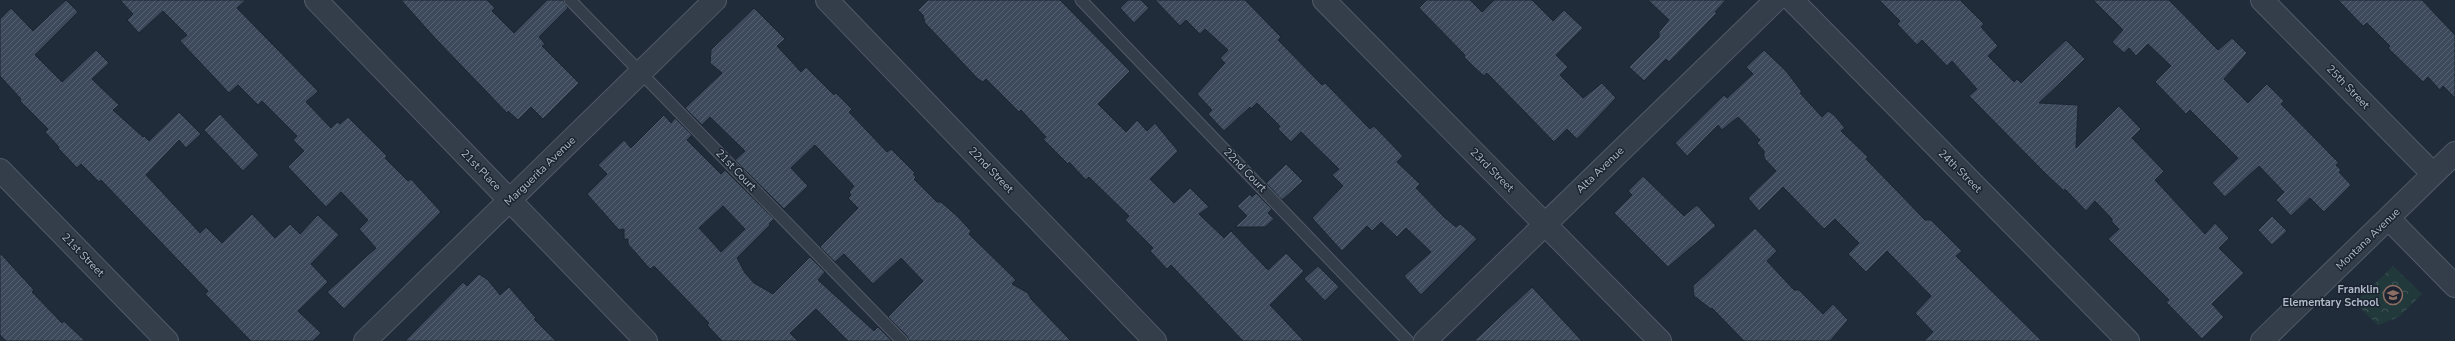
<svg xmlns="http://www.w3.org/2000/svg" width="2455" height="341" viewBox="0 0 2455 341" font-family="'Nunito Sans',sans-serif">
<defs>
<pattern id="park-crowns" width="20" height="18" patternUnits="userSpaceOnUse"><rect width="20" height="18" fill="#22393c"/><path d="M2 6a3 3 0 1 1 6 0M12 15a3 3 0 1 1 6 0" fill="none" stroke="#405457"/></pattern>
<pattern id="building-hatch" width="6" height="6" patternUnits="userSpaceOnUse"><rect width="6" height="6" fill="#3c4a5b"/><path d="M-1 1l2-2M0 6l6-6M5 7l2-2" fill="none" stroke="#566271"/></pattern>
</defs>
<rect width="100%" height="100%" fill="#212c3b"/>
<path fill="url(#park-crowns)" d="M 2393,266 L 2422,294 L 2399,317 L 2378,325 L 2355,303 Z"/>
<g fill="url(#building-hatch)" stroke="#1c2531" fill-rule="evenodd">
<path d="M 66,0 L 78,12 L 35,55 L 62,82 L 96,50 L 109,63 L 92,79 L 119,105 L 113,110 L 143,137 L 144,136 L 149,141 L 179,112 L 201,134 L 186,148 L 179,140 L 146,175 L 200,233 L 206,227 L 222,243 L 252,214 L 275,238 L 290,224 L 300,234 L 318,215 L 339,235 L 311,264 L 328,282 L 298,311 L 321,333 L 313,341 L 251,341 L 205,294 L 208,291 L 101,180 L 99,182 L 81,164 L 77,168 L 58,148 L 59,147 L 45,132 L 48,129 L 20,101 L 21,99 L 0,76 L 0,19 L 11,8 L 33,31 Z"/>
<path d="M 120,0 L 246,0 L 237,8 L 318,91 L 306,102 L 331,128 L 337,122 L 340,124 L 348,117 L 387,156 L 385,158 L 408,181 L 411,179 L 441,212 L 344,309 L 327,292 L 376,248 L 359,229 L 368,220 L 341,192 L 326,207 L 288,167 L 304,151 L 293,140 L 297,136 L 262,101 L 258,105 L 238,85 L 229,93 L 180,41 L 187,35 L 163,11 L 139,33 L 127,20 L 133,14 Z"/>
<path d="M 401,0 L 487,0 L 495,8 L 492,11 L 514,33 L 547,0 L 563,0 L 568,8 L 539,37 L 545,44 L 542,46 L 579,83 L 543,119 L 531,107 L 518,120 L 508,111 L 507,113 L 434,37 Z"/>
<path d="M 928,0 L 1060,0 L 1130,71 L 1098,104 L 1126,132 L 1137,120 L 1147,131 L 1155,123 L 1178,151 L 1150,179 L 1174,203 L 1190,188 L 1209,207 L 1199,214 L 1224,238 L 1231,231 L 1268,270 L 1286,253 L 1304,271 L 1270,305 L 1304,341 L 1243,341 L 1171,265 L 1167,269 L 1150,251 L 1153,248 L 1125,220 L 1129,216 L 1089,177 L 1086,180 L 1069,162 L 1068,164 L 1043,139 L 1046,137 L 1021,110 L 1019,112 L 986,79 L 983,82 L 978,79 L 925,23 L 923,15 L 918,10 Z"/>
<path d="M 1128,0 L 1141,0 L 1149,8 L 1134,23 L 1120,8 Z"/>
<path d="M 1155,0 L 1245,0 L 1281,37 L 1278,40 L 1322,85 L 1325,83 L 1370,129 L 1374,126 L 1403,156 L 1397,162 L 1420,184 L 1416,188 L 1444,217 L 1456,227 L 1460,224 L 1463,226 L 1477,239 L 1421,295 L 1404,276 L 1431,252 L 1406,228 L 1397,237 L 1381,222 L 1372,231 L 1367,226 L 1342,251 L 1312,218 L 1343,186 L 1332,175 L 1339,169 L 1301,132 L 1291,142 L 1278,129 L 1280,126 L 1257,103 L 1251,109 L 1250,107 L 1224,131 L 1208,114 L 1212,110 L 1197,94 L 1225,63 L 1220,58 L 1228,50 L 1205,29 L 1200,34 L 1186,20 L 1180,26 Z"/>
<path d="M 1427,0 L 1470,0 L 1482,12 L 1494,0 L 1532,0 L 1553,21 L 1564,10 L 1583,28 L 1556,55 L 1568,67 L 1560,75 L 1583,98 L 1602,83 L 1616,98 L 1577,139 L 1567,129 L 1554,142 L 1487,73 L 1484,76 L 1474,67 L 1464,57 L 1465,55 L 1419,8 Z"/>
<path d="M 1648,0 L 1726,0 L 1715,12 L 1717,13 L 1669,62 L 1666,59 L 1644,81 L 1629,67 L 1659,37 L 1659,32 L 1669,20 Z"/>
<path d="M 1879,0 L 1960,0 L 1984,24 L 1981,27 L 1998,46 L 1988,56 L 2014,82 L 2017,79 L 2021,83 L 2066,40 L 2085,59 L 2039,103 L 2078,105 L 2076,148 L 2119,106 L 2141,129 L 2132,138 L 2164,171 L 2155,180 L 2205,234 L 2215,223 L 2229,238 L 2219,248 L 2244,273 L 2212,304 L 2224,317 L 2202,339 L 2166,302 L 2169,300 L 2108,239 L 2119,229 L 2112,222 L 2112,219 L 2095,201 L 2086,211 L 2065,189 L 2064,191 L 2044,172 L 1969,96 L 1977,89 L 1952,61 L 1947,66 L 1922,40 L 1917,45 L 1897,24 L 1900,21 Z"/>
<path d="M 2093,0 L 2169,0 L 2218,50 L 2232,38 L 2247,53 L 2224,79 L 2248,103 L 2267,84 L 2284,101 L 2281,104 L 2339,163 L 2336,165 L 2341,170 L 2339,172 L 2351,185 L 2324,212 L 2310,198 L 2291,216 L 2276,200 L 2284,192 L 2259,166 L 2225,197 L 2212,183 L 2238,158 L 2190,110 L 2186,114 L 2155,82 L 2171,66 L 2148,44 L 2136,56 L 2129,48 L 2124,53 L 2112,42 L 2123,30 Z"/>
<path d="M 2338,0 L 2422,0 L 2455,35 L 2455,98 L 2443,86 L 2440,90 L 2428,77 L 2423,82 L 2388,48 L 2390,46 L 2367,23 L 2363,26 Z"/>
<path d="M 754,8 L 785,39 L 777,46 L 801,72 L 806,67 L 834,95 L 836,93 L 852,109 L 849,112 L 887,152 L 891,149 L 915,173 L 913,174 L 916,177 L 914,179 L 937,202 L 941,202 L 957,216 L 971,231 L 969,234 L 1016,280 L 1012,284 L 1028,293 L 1031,299 L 1071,341 L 909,341 L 907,336 L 888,317 L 923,281 L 901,258 L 873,284 L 844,254 L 835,262 L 820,247 L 858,208 L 848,198 L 851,195 L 849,192 L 854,186 L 815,145 L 791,168 L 808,186 L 784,209 L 735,160 L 745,151 L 710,117 L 702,125 L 685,108 L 722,73 L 710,63 L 711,50 Z"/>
<path d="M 1764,50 L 1786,71 L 1802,92 L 1800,93 L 1822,117 L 1828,111 L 1834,115 L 1845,128 L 1841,131 L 1868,157 L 1866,159 L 1925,220 L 1931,220 L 1962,251 L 1956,256 L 2042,341 L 1924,341 L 1933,332 L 1915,313 L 1931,296 L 1887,251 L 1866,272 L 1848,254 L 1859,243 L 1835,219 L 1824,229 L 1783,187 L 1759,211 L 1748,198 L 1776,171 L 1764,158 L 1764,151 L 1757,143 L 1760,140 L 1738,117 L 1722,130 L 1718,125 L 1687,156 L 1675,143 L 1724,95 L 1727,98 L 1753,74 L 1746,67 Z"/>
<path d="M 220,114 L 259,155 L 243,171 L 204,130 Z"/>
<path d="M 664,115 L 671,123 L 675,118 L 692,135 L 687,140 L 721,174 L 725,170 L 774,219 L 769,224 L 770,225 L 737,258 L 745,273 L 754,283 L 773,294 L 810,257 L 825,272 L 818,280 L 874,331 L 878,327 L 892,341 L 848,341 L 816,309 L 790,333 L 798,341 L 722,341 L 707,325 L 709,323 L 654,266 L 650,269 L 628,244 L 628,239 L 624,239 L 624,229 L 619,230 L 587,194 L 607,174 L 598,165 L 624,140 L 631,148 ZM 723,206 L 745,229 L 721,252 L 699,228 Z"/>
<path d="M 1286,164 L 1303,181 L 1282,200 L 1266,183 Z"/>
<path d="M 1643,176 L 1684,216 L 1697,205 L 1716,226 L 1668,267 L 1614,213 L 1632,195 L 1628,191 Z"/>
<path d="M 1256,193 L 1272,209 L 1268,213 L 1274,219 L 1265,227 L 1235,227 L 1247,216 L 1237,206 L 1250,194 L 1252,197 Z"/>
<path d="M 2272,216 L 2287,231 L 2272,245 L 2258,230 Z"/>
<path d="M 1755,228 L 1777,251 L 1767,261 L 1794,290 L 1799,290 L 1823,314 L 1833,304 L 1848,320 L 1830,341 L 1744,341 L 1712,308 L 1711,309 L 1694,296 L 1693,286 Z"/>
<path d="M 0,253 L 34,290 L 32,292 L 62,323 L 64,321 L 85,341 L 6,341 L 0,335 Z"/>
<path d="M 1318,266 L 1339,287 L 1325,301 L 1304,279 Z"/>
<path d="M 479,274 L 488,280 L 500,295 L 509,287 L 536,318 L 534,319 L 556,341 L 405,341 L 463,282 L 467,286 Z"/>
<path d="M 1532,287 L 1582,341 L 1474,341 Z"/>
</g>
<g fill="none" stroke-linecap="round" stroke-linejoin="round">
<g stroke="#525b68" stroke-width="13">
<g id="service">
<path d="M 570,0 L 902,341"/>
<path d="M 1081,0 L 1408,341"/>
</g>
</g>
<g stroke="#525b68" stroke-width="24">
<g id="minor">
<path d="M 316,0 L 646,341"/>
<path d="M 827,0 L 1155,341"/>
<path d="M 1324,0 L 1660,341"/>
<path d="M 1792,0 L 2128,341"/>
<path d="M 2262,0 L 2433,174"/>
<path d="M 0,170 L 167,341"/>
<path d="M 2389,219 L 2455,286"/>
<path d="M 365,341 L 715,0"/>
<path d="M 1425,341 L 1776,0"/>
</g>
</g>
<g stroke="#525b68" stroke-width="24">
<path id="tertiary" d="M 2262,341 L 2455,153"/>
</g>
<use href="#service" stroke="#343e4b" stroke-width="11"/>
<use href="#minor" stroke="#343e4b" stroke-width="22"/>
<use href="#tertiary" stroke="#343e4b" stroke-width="22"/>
</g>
<defs>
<g id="school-ring" transform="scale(1)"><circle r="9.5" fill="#1a232f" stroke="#8d6e63" stroke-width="1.5"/><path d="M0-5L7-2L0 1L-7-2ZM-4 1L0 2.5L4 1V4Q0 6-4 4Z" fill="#8d6e63"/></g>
</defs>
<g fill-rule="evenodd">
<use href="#school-ring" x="2393" y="295"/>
</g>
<g text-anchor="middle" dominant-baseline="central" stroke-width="3" stroke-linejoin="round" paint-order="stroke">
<g font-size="11" fill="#afb8c7" stroke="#1a232f">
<text transform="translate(2348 87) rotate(46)">25th Street</text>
<text transform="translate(481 170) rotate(46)">21st Place</text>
<text transform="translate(736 170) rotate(46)">21st Court</text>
<text transform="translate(991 170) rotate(46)">22nd Street</text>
<text transform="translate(1245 170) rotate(46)">22nd Court</text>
<text transform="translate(1492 170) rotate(45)">23rd Street</text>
<text transform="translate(1600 170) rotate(-44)">Alta Avenue</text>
<text transform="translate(540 171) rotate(-44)">Marguerita Avenue</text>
<text transform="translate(1960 171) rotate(45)">24th Street</text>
<text transform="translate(2368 239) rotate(-44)">Montana Avenue</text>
<text transform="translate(83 255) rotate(46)">21st Street</text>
</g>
<g font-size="11" font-weight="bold" fill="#afb8c7" stroke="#1a232f" text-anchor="end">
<text x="2379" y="289">Franklin<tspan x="2379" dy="13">Elementary School</tspan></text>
</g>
</g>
</svg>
